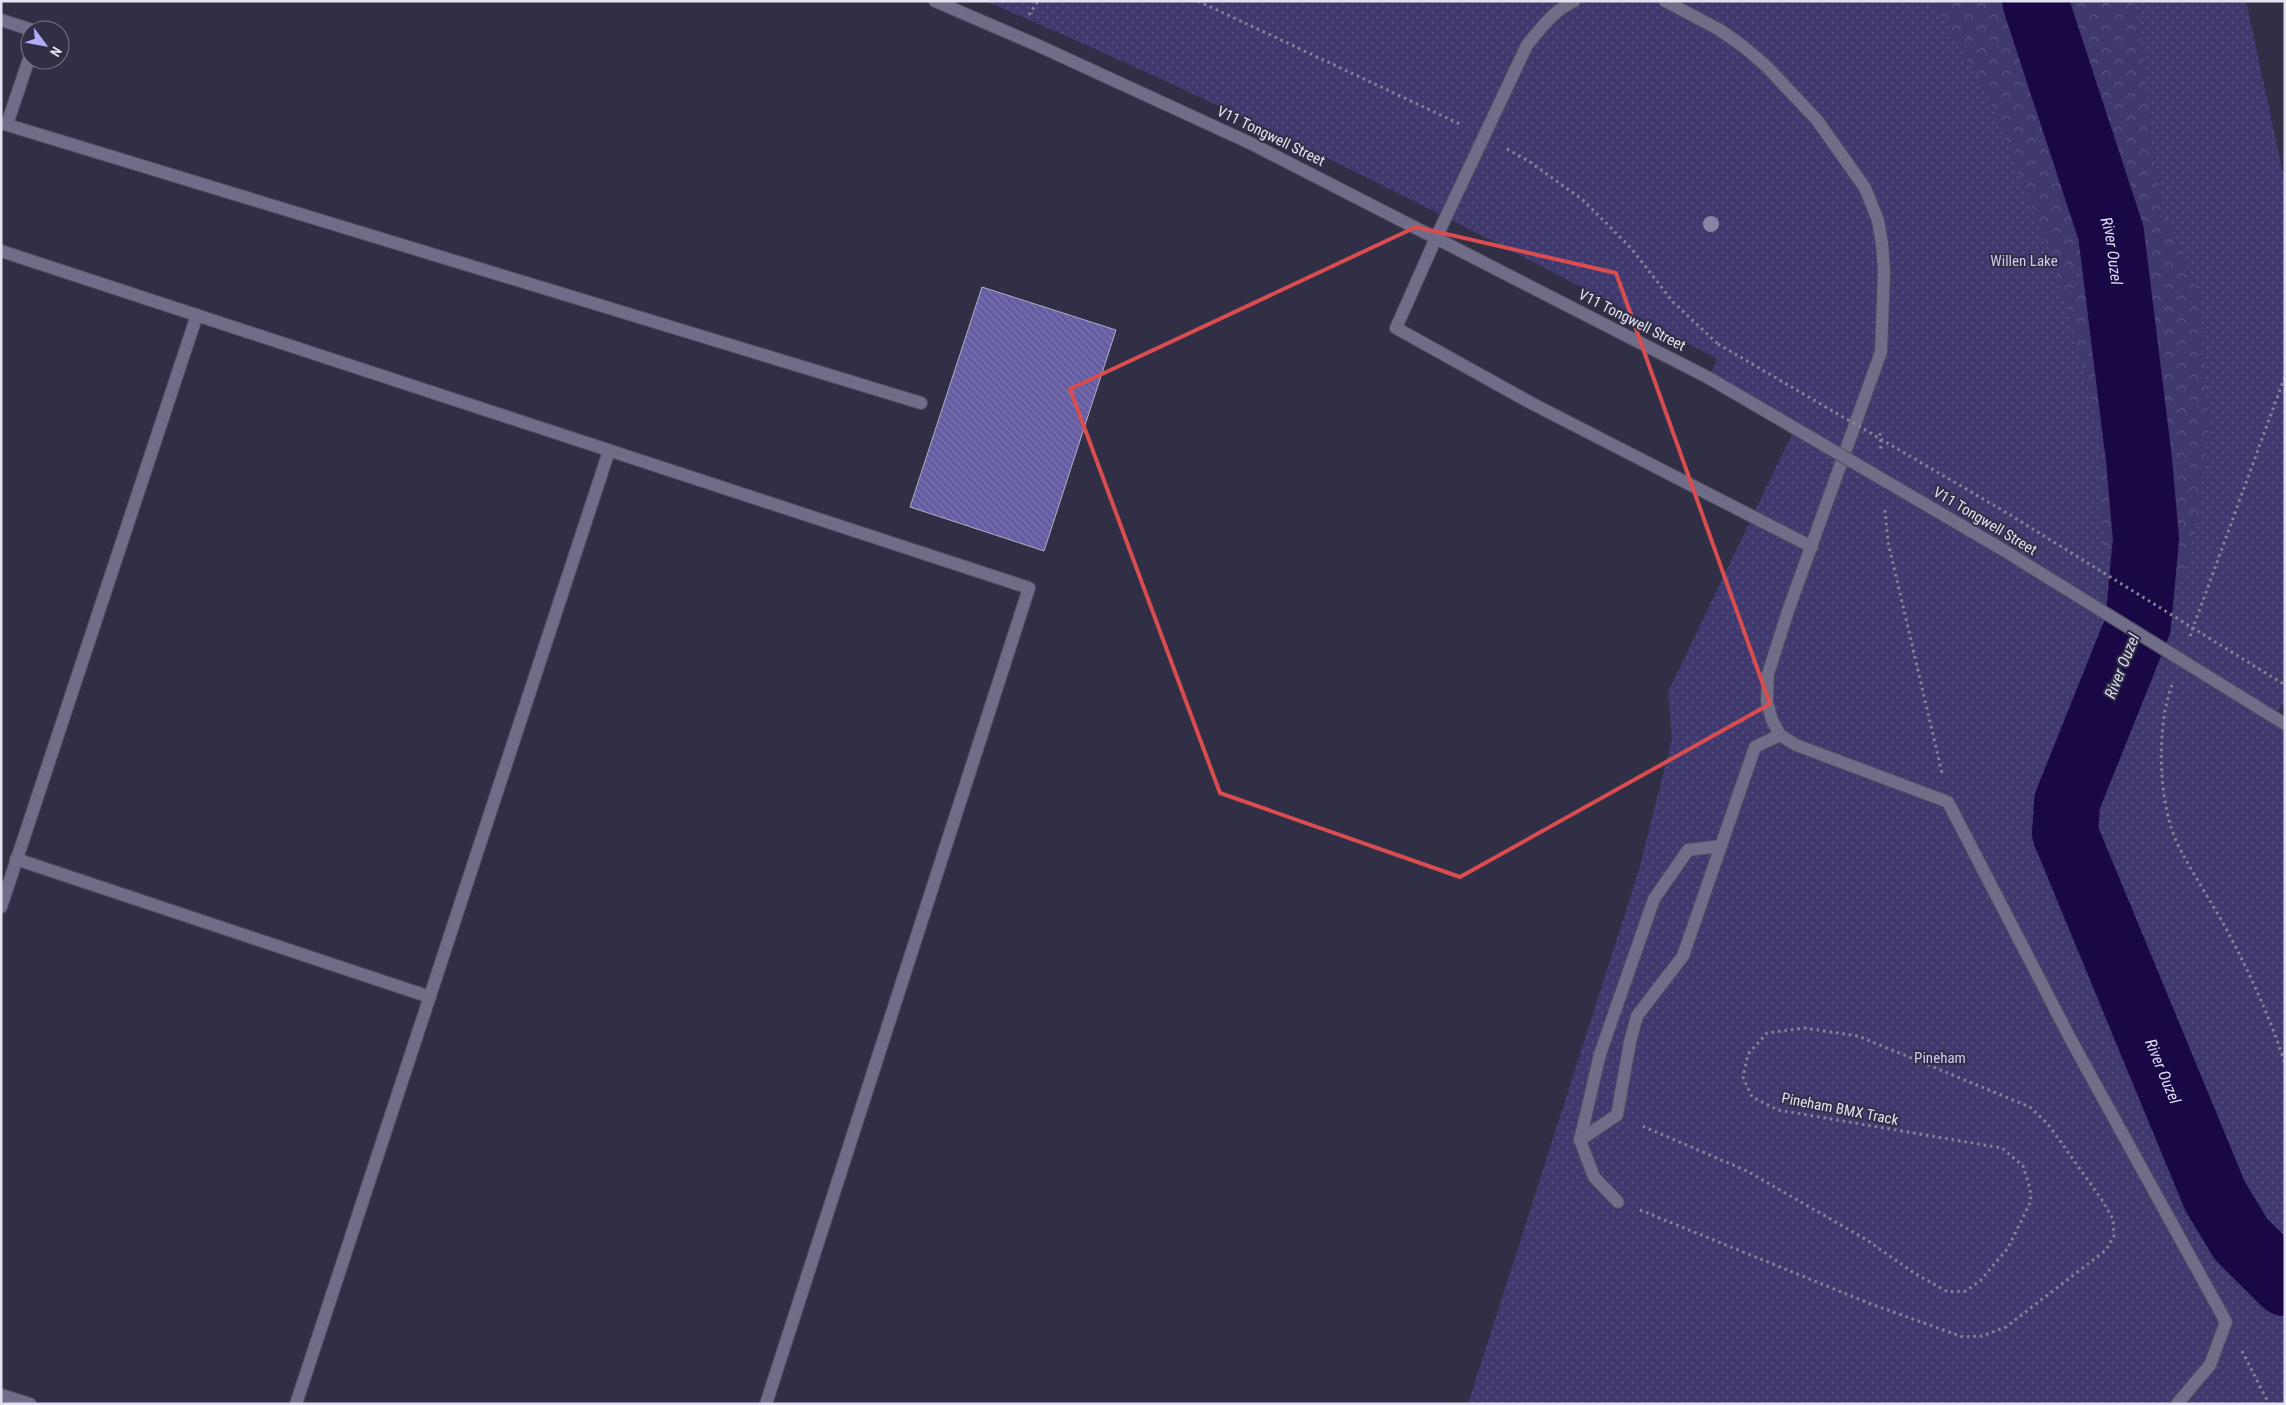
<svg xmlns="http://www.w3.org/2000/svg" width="2286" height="1405" viewBox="0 0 2286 1405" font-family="'Roboto Condensed',sans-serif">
<defs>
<pattern id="grass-dots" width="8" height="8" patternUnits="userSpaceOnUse" patternTransform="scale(1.25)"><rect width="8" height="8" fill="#40396e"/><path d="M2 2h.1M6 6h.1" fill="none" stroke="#5b5583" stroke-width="1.8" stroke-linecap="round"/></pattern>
<pattern id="forest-crowns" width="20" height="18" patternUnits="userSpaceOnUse" patternTransform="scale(1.25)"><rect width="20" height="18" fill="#40396e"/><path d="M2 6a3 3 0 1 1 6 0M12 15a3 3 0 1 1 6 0" fill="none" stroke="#5b5583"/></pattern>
<pattern id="building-back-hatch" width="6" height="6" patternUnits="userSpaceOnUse" patternTransform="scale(1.25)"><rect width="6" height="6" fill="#645da1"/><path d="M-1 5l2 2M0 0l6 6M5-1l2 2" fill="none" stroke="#7a74ae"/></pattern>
</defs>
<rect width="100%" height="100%" fill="#312f45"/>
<path fill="url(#grass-dots)" d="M 985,1 L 2246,1 L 2285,182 L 2285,703 L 2272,716 L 2285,724 L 2285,1404 L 1468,1404 L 1639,870 L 1672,739 L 1668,692 L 1795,428 L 1709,378 L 1717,359 C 1478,231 1235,107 985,1 Z"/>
<path fill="url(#forest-crowns)" d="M 1933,1 L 2132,1 L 2141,28 L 2151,143 L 2164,213 L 2200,296 L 2209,427 L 2196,530 L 2181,581 L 2104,546 L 2098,422 L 2054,263 L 1987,93 Z"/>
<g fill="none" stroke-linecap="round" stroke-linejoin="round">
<path stroke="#190746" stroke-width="66" id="s1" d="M 2035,1 L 2111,233 L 2139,460 L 2146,539 L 2138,625 L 2067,802 L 2065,833 L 2215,1196 L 2241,1239 L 2285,1283"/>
</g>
<path fill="url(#building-back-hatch)" stroke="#b0afcb" d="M 982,287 L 1116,330 L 1044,551 L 910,507 Z"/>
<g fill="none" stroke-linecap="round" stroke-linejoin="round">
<g stroke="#4e4c5e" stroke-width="14">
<g id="lane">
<path d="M 1665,1 L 1720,30 L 1744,47 L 1766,66 L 1817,120 L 1865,188 L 1878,220 L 1882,244 L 1884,271 L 1881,352 L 1788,611 L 1768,674 L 1767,702 L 1772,720 L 1780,735 L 1796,745 L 1948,802 L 2071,1040 L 2226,1322 L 2210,1365 L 2177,1404"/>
<path d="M 1,20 L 32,30"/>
<path d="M 1,123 L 921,403"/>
<path d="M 7,124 L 30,56"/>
<path d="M 1436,238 L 1527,45 C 1541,28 1554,10 1574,1"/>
<path d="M 1,251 L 1029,588 L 766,1404"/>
<path d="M 16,859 L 430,997"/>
<path d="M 1,907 L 197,315"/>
<path d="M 1580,1140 L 1600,1054 L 1654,899 L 1688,850 L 1721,846"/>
<path d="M 1618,1202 L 1594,1177 L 1580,1140 L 1617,1115 L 1630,1042 L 1637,1016 L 1683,956 L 1755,747 L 1780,735"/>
<path d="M 1,1395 L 30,1404"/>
<path d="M 296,1404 L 609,451"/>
</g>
</g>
<g stroke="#4e4c5e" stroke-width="14">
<path id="street" d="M 1436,238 L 1396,328 L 1531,403 L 1812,547"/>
</g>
<g stroke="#4e4c5e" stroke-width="14">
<g id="secondary">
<path d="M 935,1 L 1037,45 L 1250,143 L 1709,378"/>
<path d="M 2272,716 L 2285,724"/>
</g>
</g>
<g stroke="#858496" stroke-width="3" stroke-dasharray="2.5 4" stroke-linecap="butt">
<path d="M 1198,1 L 1462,125"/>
<path d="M 1029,15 L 1038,1"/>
<path d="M 1507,149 L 1530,162 L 1583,200 L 1631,248 L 1673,302 L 1718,344"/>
<path d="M 1880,433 L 1881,449"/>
<path d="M 1885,510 L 1888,542 L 1942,773"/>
<path d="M 2190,636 L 2285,376"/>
<path d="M 2172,685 C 2156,727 2158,804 2178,845 C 2193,875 2213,904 2229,934 C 2251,976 2270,1018 2285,1063"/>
<path d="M 1640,1210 L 1871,1304 L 1963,1337 L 1982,1336 L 2006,1327 L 2106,1250 L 2114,1236 L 2113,1219 L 2102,1200 L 2048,1124 L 2030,1107 L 1858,1036 L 1804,1028 L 1767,1033 L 1748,1054 L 1743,1077 L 1752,1097 L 1778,1110 L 2002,1148 L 2023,1166 L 2030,1188 L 2031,1201 L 2008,1248 L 1980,1281 L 1966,1291 L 1948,1292 L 1914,1273 L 1867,1240 L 1747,1171 L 1640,1125"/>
<path d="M 2242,1351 L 2269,1404"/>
</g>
<use href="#lane" stroke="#6f6d87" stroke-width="12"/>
<use href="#street" stroke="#6f6d87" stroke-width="12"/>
<use href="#secondary" stroke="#6f6d87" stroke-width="12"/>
<g stroke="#4e4c5e" stroke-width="14" stroke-linecap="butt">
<path id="secondary-bridge" d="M 1709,378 L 2000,548 L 2272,716"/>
</g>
<path stroke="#858496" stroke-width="3" stroke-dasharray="2.5 4" stroke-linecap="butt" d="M 1718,344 L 2002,510 L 2285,685"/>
<use href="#secondary-bridge" stroke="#6f6d87" stroke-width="12"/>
</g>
<circle fill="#8785a5" cx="1711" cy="224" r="8"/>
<path fill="none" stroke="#d94d50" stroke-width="4" stroke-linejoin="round" d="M 1416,227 L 1616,273 L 1770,704 L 1460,877 L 1220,793 L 1070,389 Z"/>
<g text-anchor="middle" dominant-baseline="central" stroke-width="4" stroke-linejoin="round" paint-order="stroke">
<g font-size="15" fill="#e3e2f1" stroke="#312f45">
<text transform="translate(1271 136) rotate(26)">V11 Tongwell Street</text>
<text transform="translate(1632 320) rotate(27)">V11 Tongwell Street</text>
<text transform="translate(1985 521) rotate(31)">V11 Tongwell Street</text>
<text transform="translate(1840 1109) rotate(11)">Pineham BMX Track</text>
</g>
<g font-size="15" fill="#cdccf3" stroke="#312f45">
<text x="2024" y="261">Willen Lake</text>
<text x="1940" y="1058">Pineham</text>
</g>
<g font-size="16" font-style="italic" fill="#ddddf1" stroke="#312f45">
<text stroke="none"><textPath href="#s1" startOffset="262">River Ouzel</textPath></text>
<text transform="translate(2122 666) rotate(-68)">River Ouzel</text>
<text stroke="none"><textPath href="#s1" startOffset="1118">River Ouzel</textPath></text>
</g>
</g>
<rect width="2286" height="1405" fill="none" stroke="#e3e2f1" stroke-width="5"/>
<g transform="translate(45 45) rotate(122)"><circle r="24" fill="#312f45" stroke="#78778a"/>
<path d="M0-4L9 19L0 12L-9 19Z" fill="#b2adf9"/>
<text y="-8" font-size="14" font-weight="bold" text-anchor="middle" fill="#e3e2f1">N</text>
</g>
</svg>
